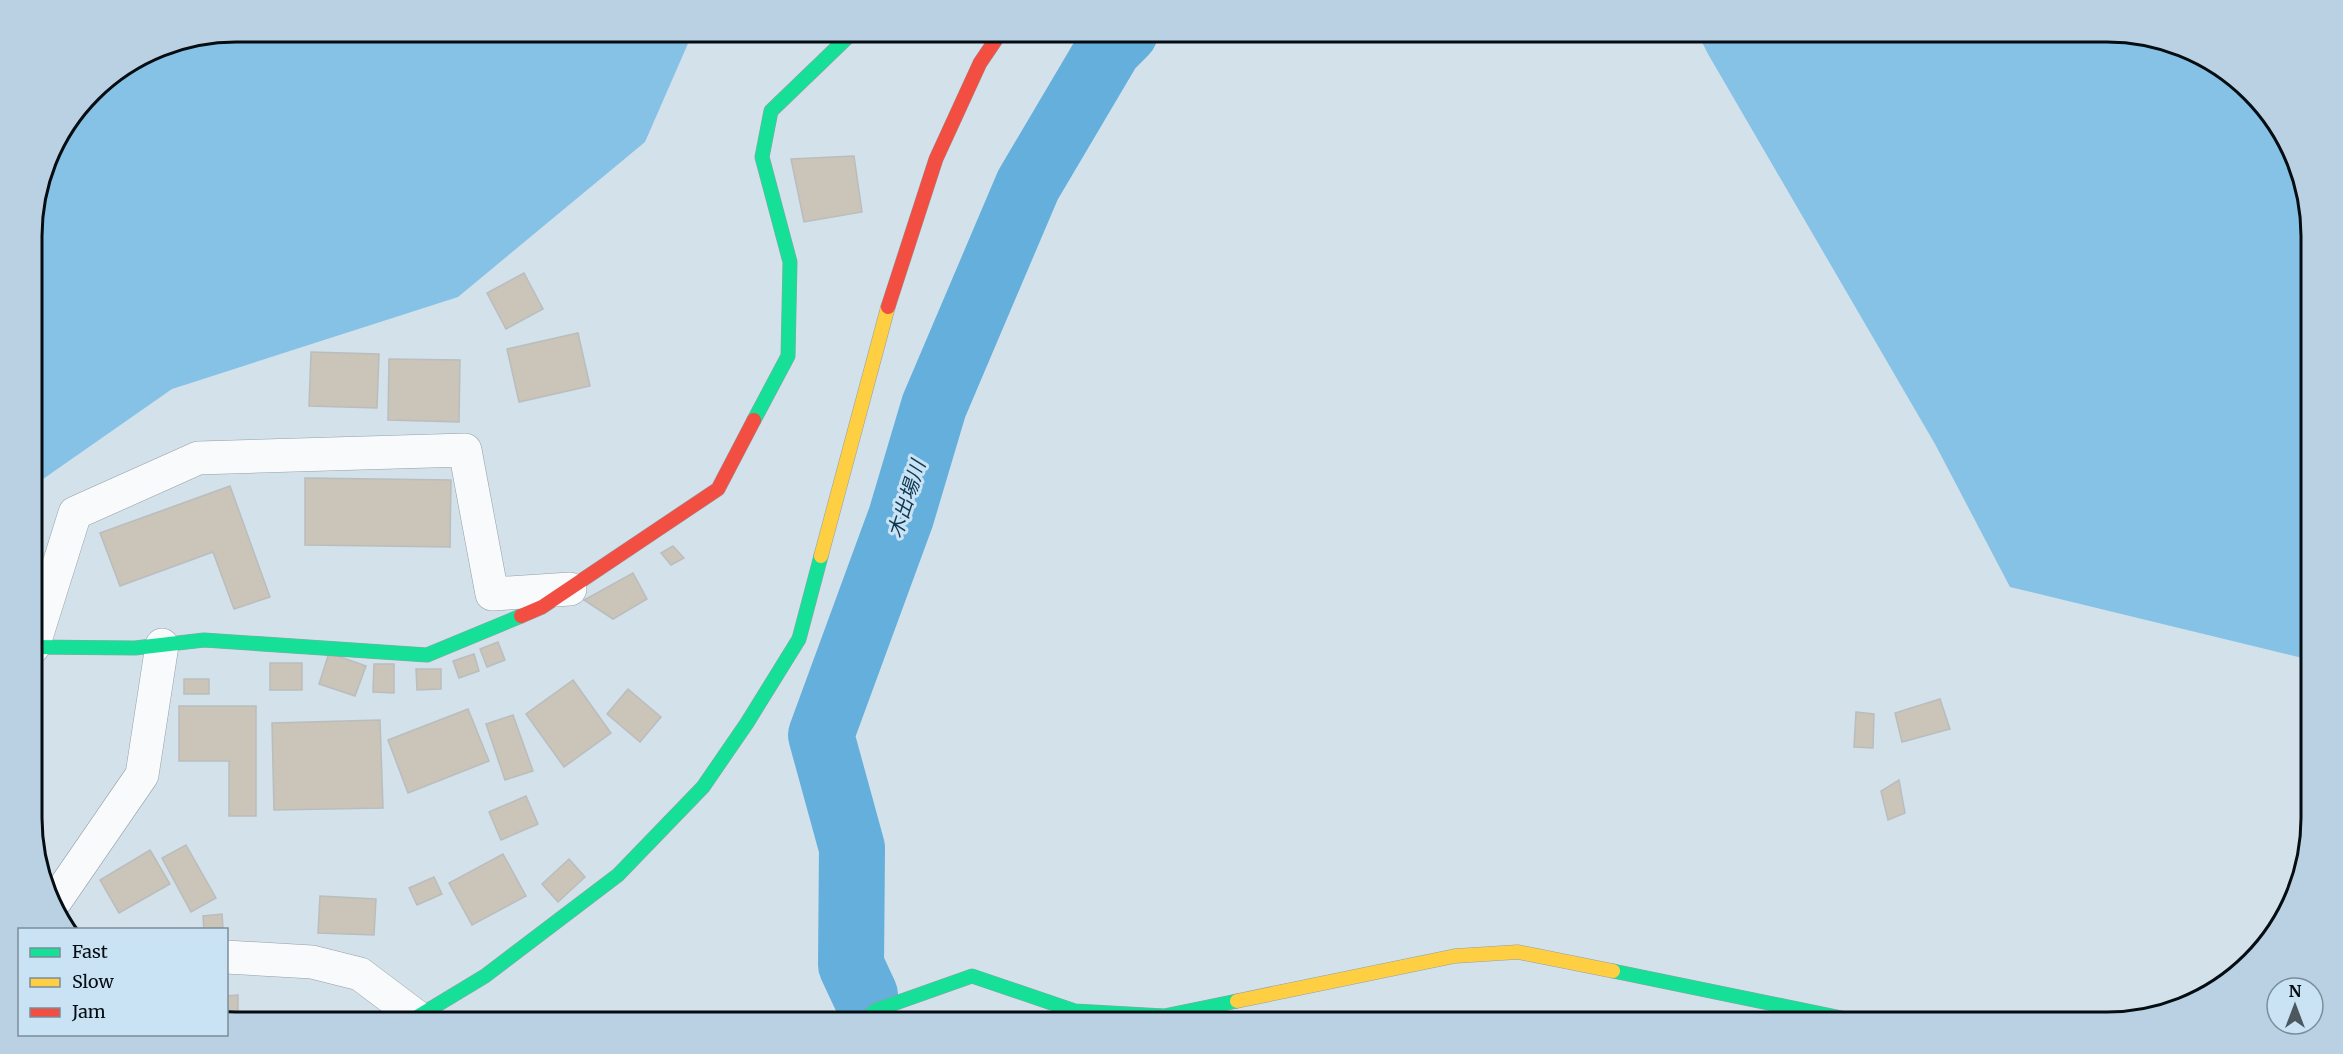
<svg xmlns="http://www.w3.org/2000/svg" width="2343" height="1054" viewBox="0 0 2343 1054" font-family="Merriweather,'Noto Sans JP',serif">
<rect width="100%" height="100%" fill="#d3e1ea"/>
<g fill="#85c2e6">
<path d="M 236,32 L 693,32 L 645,142 L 458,297 L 172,389 L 33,486 L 32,222 L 53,145 L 101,82 L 158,47 Z"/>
<path d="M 1697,32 L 2107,32 L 2186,47 L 2269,112 L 2310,210 L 2311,660 L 2010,587 L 1935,444 L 1708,54 Z"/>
</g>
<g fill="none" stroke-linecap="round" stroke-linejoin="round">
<path stroke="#64afdb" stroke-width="66" d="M 865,995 L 851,965 L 852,848 L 821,735 L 901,517 L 934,406 L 1028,185 L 1109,48 L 1125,32"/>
</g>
<g fill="#cbc4b8" stroke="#babdbd" stroke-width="1.5">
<path d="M 854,156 L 862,212 L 804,222 L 791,159 Z"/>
<path d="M 524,273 L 543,309 L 506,329 L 487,293 Z"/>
<path d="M 578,333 L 590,386 L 519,402 L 507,349 Z"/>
<path d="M 311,352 L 379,354 L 377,408 L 309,406 Z"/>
<path d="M 389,359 L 460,360 L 459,422 L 388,420 Z"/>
<path d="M 305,478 L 451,480 L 450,547 L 305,545 Z"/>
<path d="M 230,486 L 270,597 L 234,609 L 213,552 L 120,586 L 100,533 Z"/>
<path d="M 673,546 L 684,558 L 671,565 L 661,553 Z"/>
<path d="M 633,573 L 647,599 L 613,619 L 584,600 Z"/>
<path d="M 498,642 L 505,660 L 487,667 L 480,649 Z"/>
<path d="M 329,653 L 366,666 L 355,696 L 319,684 Z"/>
<path d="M 474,654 L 479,671 L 459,678 L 453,661 Z"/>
<rect x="270" y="663" width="32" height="27"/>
<path d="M 374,664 L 394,664 L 394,693 L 373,692 Z"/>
<path d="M 416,669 L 441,669 L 441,689 L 417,690 Z"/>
<rect x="184" y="679" width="25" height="15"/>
<path d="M 573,680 L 611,733 L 564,767 L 526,714 Z"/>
<path d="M 628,689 L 661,717 L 640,742 L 607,714 Z"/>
<path d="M 1940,699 L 1950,729 L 1902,742 L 1895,713 Z"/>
<path d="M 179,706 L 256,706 L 256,816 L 229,816 L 229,761 L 179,761 Z"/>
<path d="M 468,709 L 489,761 L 408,793 L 388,740 Z"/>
<path d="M 1856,712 L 1874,714 L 1873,748 L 1854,747 Z"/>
<path d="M 513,715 L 533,771 L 505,780 L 486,724 Z"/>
<path d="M 380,720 L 383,808 L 274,810 L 272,723 Z"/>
<path d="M 1899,780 L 1905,813 L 1888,820 L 1881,791 Z"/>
<path d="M 526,796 L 538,824 L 501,840 L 489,812 Z"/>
<path d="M 186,845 L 216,898 L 191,912 L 162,858 Z"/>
<path d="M 150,850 L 170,884 L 119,913 L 100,880 Z"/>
<path d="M 503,854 L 526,896 L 472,925 L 449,883 Z"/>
<path d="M 569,859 L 585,877 L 558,902 L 542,884 Z"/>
<path d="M 434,877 L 442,894 L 417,905 L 409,888 Z"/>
<path d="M 320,896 L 376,899 L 374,935 L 318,933 Z"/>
<path d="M 222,914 L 223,928 L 204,930 L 203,916 Z"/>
<path d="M 238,995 L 238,1022 L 226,1021 L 226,996 Z"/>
</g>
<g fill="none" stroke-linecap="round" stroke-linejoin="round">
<g stroke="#949fa6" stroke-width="34">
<g id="street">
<path d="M 33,647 L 75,513 L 198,458 L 465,450 L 492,594 L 570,589"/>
<path d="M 56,900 L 142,775 L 162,645"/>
<path d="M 226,957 L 312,962 L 360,974 L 417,1017"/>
</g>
</g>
<g stroke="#949fa6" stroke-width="15">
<g id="fast">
<path d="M 754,420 L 788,356 L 790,262 L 762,157 L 771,111 L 853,32"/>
<path d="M 33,647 L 135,648 L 204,640 L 427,655 L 521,616"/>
<path d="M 1613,971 L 1861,1022"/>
<path d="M 409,1022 L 485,976 L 618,875 L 703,787 L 747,723 L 799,639 L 821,556"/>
<path d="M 862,1022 L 876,1010 L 972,976 L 1075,1011 L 1164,1016 L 1237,1001"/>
</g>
</g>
<g stroke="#949fa6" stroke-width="15">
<g id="slow">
<path d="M 821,556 L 888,307"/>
<path d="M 1237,1001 L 1455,956 L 1518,952 L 1613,971"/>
</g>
</g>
<g stroke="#949fa6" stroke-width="15">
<g id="jam">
<path d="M 888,307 L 936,159 L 980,63 L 1001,32"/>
<path d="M 521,616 L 542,607 L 718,489 L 754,420"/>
</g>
</g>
<use href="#street" stroke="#f8fafc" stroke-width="33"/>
<use href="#fast" stroke="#16e098" stroke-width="14"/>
<use href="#slow" stroke="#ffcf43" stroke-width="14"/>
<use href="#jam" stroke="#f24e42" stroke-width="14"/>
</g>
<g text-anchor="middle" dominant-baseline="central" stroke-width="6" stroke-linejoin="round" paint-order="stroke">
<g font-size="20" font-style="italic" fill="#0e3850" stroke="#c9e2f4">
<text transform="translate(906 499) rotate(-72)">木出場川</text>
</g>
</g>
<path d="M0 0H2343V1054H0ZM236 42H2107A194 194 0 0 1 2301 236V818A194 194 0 0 1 2107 1012H236A194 194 0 0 1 42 818V236A194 194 0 0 1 236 42Z" fill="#b9d1e2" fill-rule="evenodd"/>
<path fill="none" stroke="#050d12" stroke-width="3" d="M236 42H2107A194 194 0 0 1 2301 236V818A194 194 0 0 1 2107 1012H236A194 194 0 0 1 42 818V236A194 194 0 0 1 236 42Z"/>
<rect x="18" y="928" width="210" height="108" fill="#c9e2f4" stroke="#7b8d9a" stroke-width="1.5"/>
<rect x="30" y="948" width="30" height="9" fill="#16e098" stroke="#7b8d9a" stroke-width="1.5"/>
<text x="72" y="958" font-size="18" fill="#050d12">Fast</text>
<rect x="30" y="978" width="30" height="9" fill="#ffcf43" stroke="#7b8d9a" stroke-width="1.5"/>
<text x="72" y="988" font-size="18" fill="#050d12">Slow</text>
<rect x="30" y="1008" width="30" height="9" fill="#f24e42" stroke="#7b8d9a" stroke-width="1.5"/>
<text x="72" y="1018" font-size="18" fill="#050d12">Jam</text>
<g transform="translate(2295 1006)"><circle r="28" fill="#c9e2f4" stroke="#7b8d9a" stroke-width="1.5"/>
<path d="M0-4.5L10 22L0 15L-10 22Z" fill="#4d575e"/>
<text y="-9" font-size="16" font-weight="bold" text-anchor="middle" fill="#050d12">N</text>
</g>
</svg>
